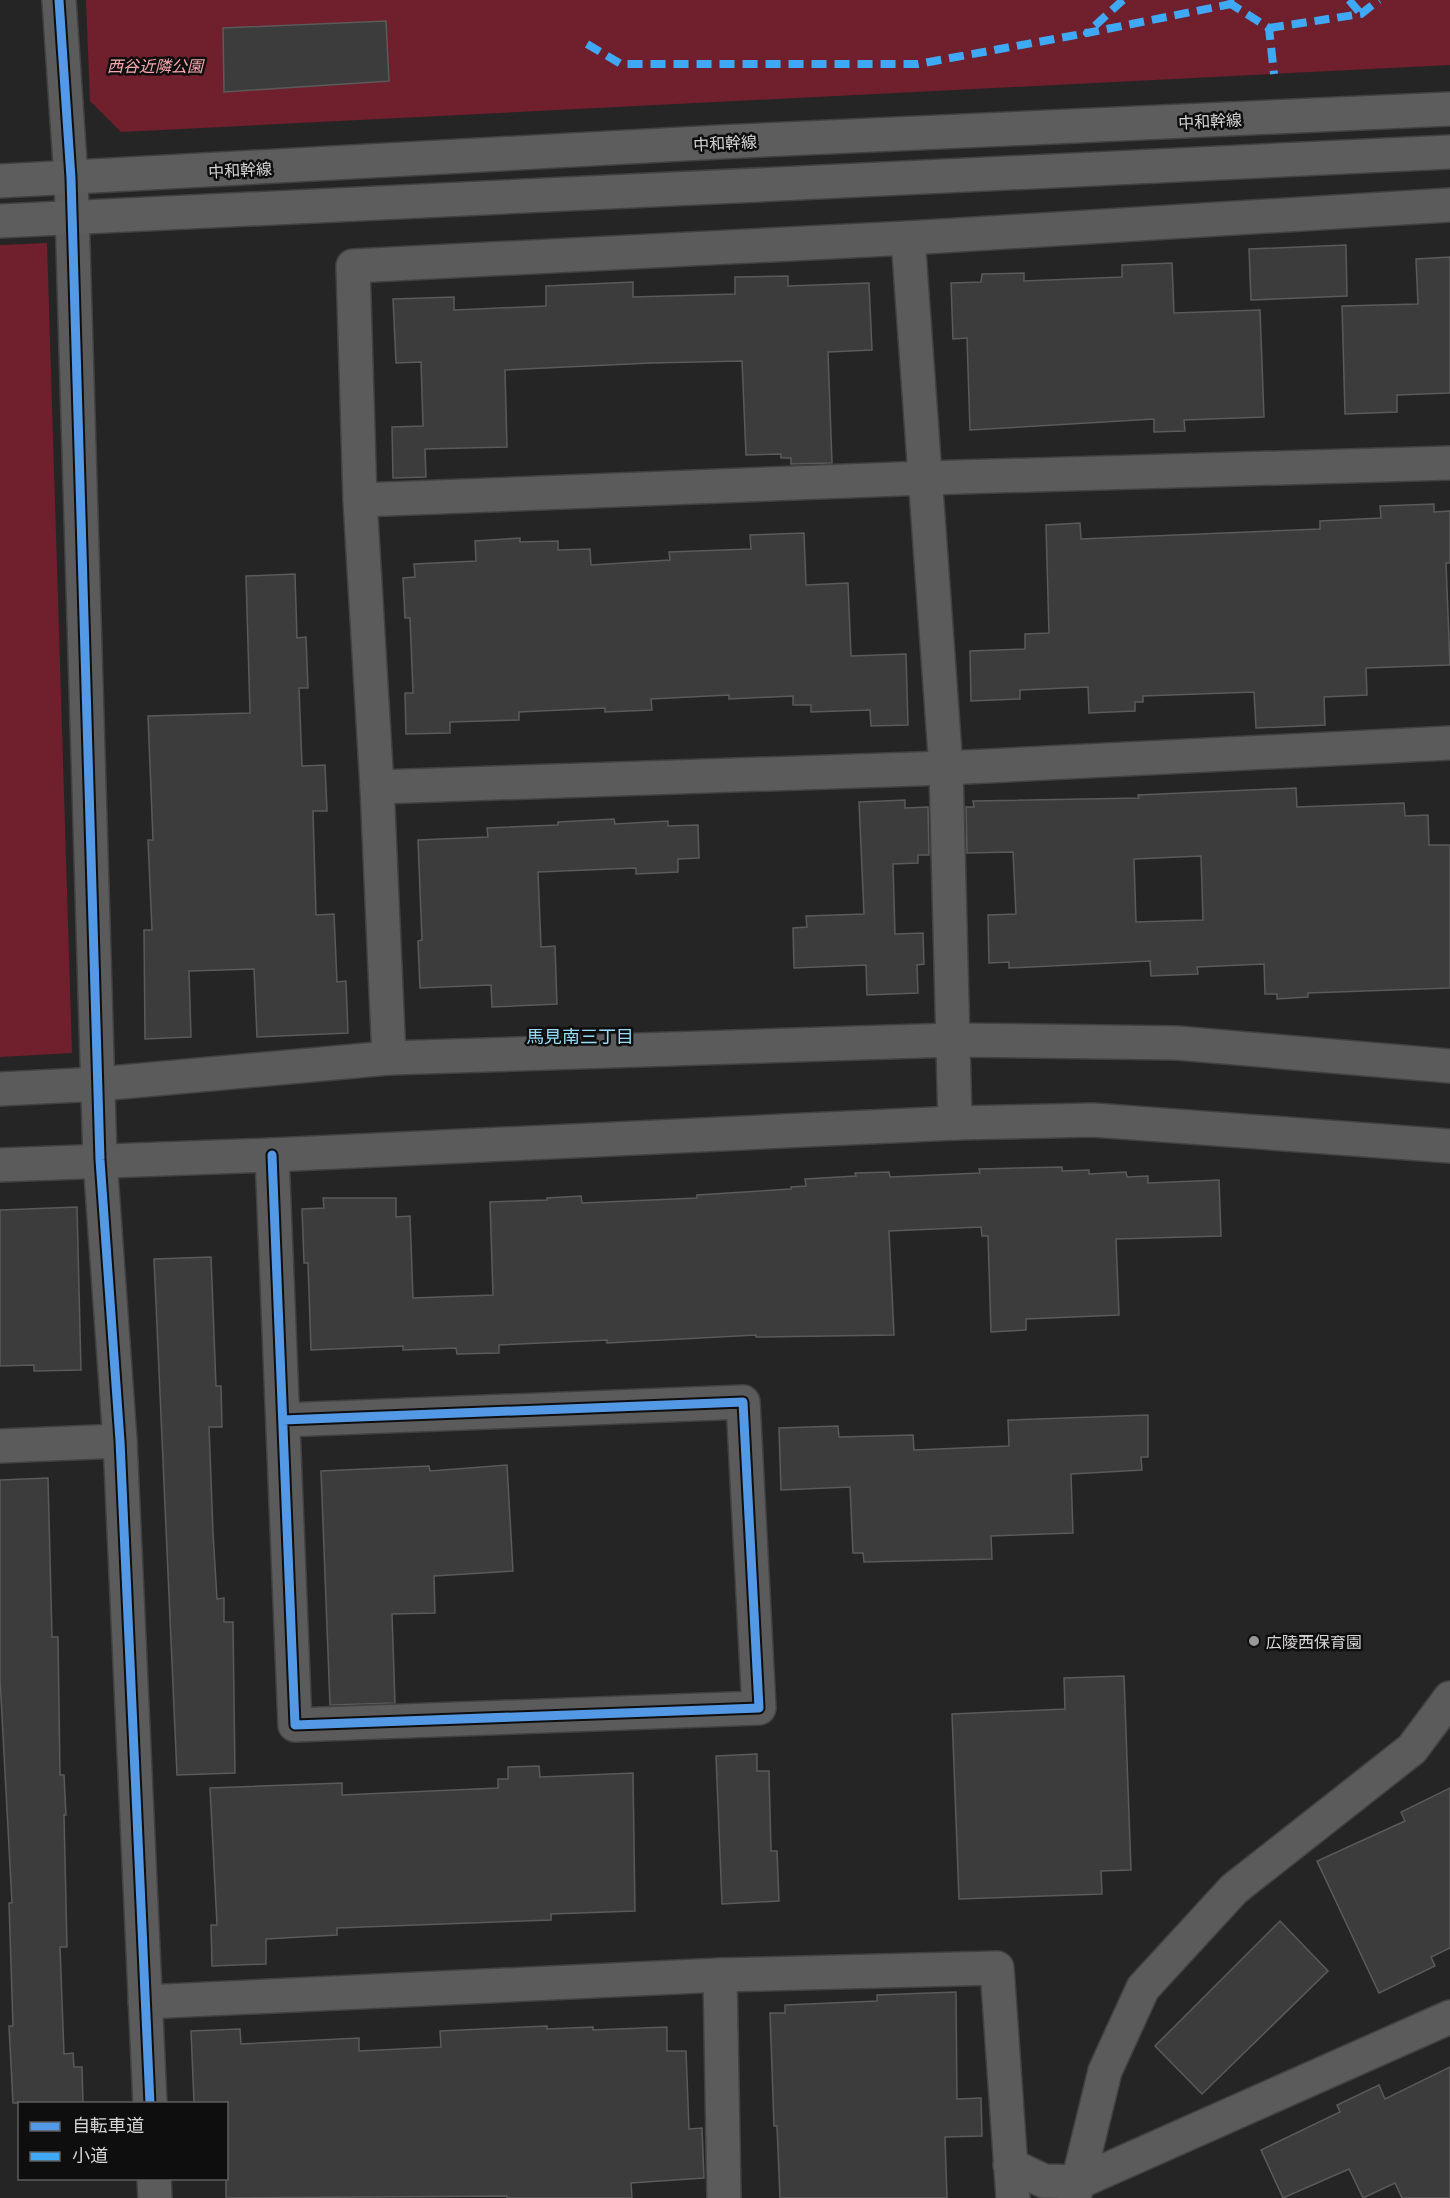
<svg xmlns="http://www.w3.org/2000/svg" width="1450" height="2198" viewBox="0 0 1450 2198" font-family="Literata,'Noto Sans JP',serif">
<rect width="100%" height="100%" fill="#262525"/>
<g fill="#701f2c">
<path d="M 86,0 L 1450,0 L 1450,65 L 121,132 L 90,101 Z"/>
<path d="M 47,243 L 72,1053 L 0,1057 L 0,245 Z"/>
</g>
<g fill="#3d3c3c" stroke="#5b5a5a" stroke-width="1.5" fill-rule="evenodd">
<path d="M 386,21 L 389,81 L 224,92 L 223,28 Z"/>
<path d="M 1346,245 L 1347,296 L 1251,300 L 1249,249 Z"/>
<path d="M 1450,257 L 1450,393 L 1397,395 L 1397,412 L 1345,414 L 1342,306 L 1418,304 L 1416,259 Z"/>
<path d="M 1172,263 L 1174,313 L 1260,310 L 1264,417 L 1184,420 L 1185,431 L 1154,432 L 1154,419 L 970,430 L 967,338 L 953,339 L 951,283 L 981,282 L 982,274 L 1024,273 L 1024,281 L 1122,277 L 1122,265 Z"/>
<path d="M 788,276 L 788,286 L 869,283 L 872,350 L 828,352 L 832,463 L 791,464 L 791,458 L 781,458 L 781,454 L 746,455 L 742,361 L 651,363 L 505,370 L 507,447 L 425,449 L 426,477 L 393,478 L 392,427 L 423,426 L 421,362 L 396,363 L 393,299 L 454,297 L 454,310 L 546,306 L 546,286 L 633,282 L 633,297 L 735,294 L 735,277 Z"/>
<path d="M 1434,504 L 1434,512 L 1450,511 L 1450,563 L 1446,563 L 1450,665 L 1366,668 L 1367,695 L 1324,697 L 1325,725 L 1256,728 L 1254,692 L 1143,696 L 1143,702 L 1135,702 L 1135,711 L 1089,713 L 1088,687 L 1020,690 L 1020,699 L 971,701 L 970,651 L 1025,649 L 1025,634 L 1049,633 L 1046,525 L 1080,523 L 1081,539 L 1320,529 L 1320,521 L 1381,518 L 1380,506 Z"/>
<path d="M 804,533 L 806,585 L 848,583 L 851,656 L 906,654 L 908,725 L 871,726 L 870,710 L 811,712 L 811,705 L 793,705 L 793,696 L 729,699 L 729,695 L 651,699 L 652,710 L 605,712 L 605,708 L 519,712 L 519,720 L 450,722 L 450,733 L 406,734 L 405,693 L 413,693 L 410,618 L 405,618 L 403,578 L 415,577 L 414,564 L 476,561 L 475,541 L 520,538 L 520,542 L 558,541 L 558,550 L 590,549 L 591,565 L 670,560 L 669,552 L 751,549 L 750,535 Z"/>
<path d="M 295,574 L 297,638 L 306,637 L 308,688 L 299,688 L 302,766 L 325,765 L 327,811 L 313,811 L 316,915 L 334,914 L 337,982 L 346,981 L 348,1033 L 257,1037 L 254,969 L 189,971 L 191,1037 L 145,1039 L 144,930 L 152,930 L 148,840 L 153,840 L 148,716 L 250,713 L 246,576 Z"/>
<path d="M 1296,788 L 1297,807 L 1404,803 L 1405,816 L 1428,815 L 1429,845 L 1450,845 L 1450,988 L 1308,993 L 1308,997 L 1277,999 L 1277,994 L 1265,994 L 1264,964 L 1197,967 L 1198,974 L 1151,976 L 1150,961 L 1009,968 L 1009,962 L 989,963 L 988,915 L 1016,914 L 1013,852 L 967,853 L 966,807 L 974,807 L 973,801 L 1139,798 L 1138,795 ZM 1201,856 L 1203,920 L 1136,922 L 1134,859 Z"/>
<path d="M 905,800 L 905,808 L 928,807 L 929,855 L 918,855 L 918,863 L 893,864 L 895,934 L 923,933 L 924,964 L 917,965 L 918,993 L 867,995 L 866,965 L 794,968 L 793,928 L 807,927 L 806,916 L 864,914 L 859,802 Z"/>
<path d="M 614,819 L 615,824 L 668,821 L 668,826 L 698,825 L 699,858 L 678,859 L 678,872 L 636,874 L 636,868 L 538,872 L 541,947 L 555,946 L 557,1004 L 492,1007 L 491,985 L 420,988 L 418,941 L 422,940 L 418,840 L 488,837 L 487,828 L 558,825 L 558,822 Z"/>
<path d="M 1062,1167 L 1062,1171 L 1089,1170 L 1089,1174 L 1126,1172 L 1127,1177 L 1148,1176 L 1148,1183 L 1219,1180 L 1221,1236 L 1116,1239 L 1119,1315 L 1026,1319 L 1026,1330 L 991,1332 L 988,1236 L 982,1236 L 981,1227 L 889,1231 L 894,1335 L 756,1337 L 756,1335 L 607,1343 L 607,1340 L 499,1345 L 499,1353 L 457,1354 L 456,1348 L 403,1350 L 403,1346 L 311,1350 L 308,1263 L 304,1263 L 302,1209 L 324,1208 L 323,1198 L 396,1198 L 396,1217 L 410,1216 L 413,1298 L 493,1295 L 490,1202 L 547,1200 L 547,1198 L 581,1196 L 582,1203 L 697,1198 L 697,1195 L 791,1189 L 791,1187 L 806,1186 L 805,1179 L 856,1176 L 855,1173 L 889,1172 L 890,1177 L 980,1173 L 979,1169 Z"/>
<path d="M 77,1207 L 81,1370 L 34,1371 L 34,1365 L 0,1366 L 0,1210 Z"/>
<path d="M 211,1257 L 216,1386 L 221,1386 L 222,1427 L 209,1427 L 213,1533 L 217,1599 L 224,1598 L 224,1622 L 233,1622 L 235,1773 L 177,1775 L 154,1259 Z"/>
<path d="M 1148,1415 L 1148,1457 L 1141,1457 L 1142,1470 L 1071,1474 L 1073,1533 L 991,1536 L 992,1559 L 864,1562 L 863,1553 L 853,1553 L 850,1487 L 781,1490 L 779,1428 L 838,1426 L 839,1437 L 913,1435 L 914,1450 L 1009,1446 L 1008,1420 Z"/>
<path d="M 507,1465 L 513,1571 L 434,1576 L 435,1613 L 392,1614 L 395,1703 L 330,1705 L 321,1471 L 429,1466 L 430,1471 Z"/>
<path d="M 48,1478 L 52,1637 L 58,1637 L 60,1775 L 64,1775 L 66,1815 L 64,1815 L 67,1947 L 60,1947 L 64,2054 L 73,2053 L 74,2067 L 82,2067 L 83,2103 L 13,2103 L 9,2026 L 13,2026 L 9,1903 L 12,1903 L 0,1679 L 0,1480 Z"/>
<path d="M 1124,1676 L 1131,1870 L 1101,1871 L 1102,1894 L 959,1899 L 952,1714 L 1065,1709 L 1064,1678 Z"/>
<path d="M 757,1754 L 757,1771 L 769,1771 L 771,1851 L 777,1851 L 779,1901 L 722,1904 L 716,1756 Z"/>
<path d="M 539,1766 L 540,1777 L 633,1773 L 635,1911 L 551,1914 L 551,1920 L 337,1928 L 337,1935 L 266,1939 L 266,1964 L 212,1966 L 211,1925 L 217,1925 L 210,1788 L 342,1783 L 342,1795 L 498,1788 L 498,1779 L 508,1779 L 508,1767 Z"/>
<path d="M 1450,1788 L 1450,1948 L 1431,1957 L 1435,1966 L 1379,1993 L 1317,1861 L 1405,1821 L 1401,1812 Z"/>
<path d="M 1280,1921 L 1328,1971 L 1202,2094 L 1155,2046 Z"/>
<path d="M 956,1992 L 957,2099 L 981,2098 L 982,2136 L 945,2137 L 947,2198 L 780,2198 L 777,2126 L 774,2126 L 770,2013 L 785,2013 L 785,2005 L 877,2001 L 877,1995 Z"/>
<path d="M 547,2026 L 547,2029 L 593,2027 L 593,2030 L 667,2027 L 667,2051 L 686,2051 L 689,2129 L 702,2128 L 704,2178 L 631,2183 L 632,2198 L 507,2198 L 507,2196 L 226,2198 L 226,2103 L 194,2103 L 191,2031 L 240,2029 L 241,2044 L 359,2038 L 359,2051 L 441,2047 L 440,2031 Z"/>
<path d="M 1450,2067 L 1450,2198 L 1402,2198 L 1395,2183 L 1363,2198 L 1349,2169 L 1283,2198 L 1261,2150 L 1340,2112 L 1337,2105 L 1379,2085 L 1385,2099 Z"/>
</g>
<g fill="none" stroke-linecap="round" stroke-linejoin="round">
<g stroke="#424141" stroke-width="36">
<g id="street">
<path d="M 59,0 L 71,178 L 100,1160 L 120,1441 L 150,2104"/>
<path d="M 908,238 L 946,768 L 955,1123"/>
<path d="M 360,500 L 353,266 L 908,238 L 1450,205"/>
<path d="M 377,787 L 946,768 L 1450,743"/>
<path d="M 389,1058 L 377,787 L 360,500 L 925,478 L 1450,463"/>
<path d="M 0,1089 L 99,1084 L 389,1058 L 953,1040 L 1177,1043 L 1450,1066"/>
<path d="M 272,1155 L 295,1725 L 759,1708 L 743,1402 L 283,1420"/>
<path d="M 0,1165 L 272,1155 L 955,1123 L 1093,1120 L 1450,1146"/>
<path d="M 0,1446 L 120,1441"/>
<path d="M 720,1975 L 724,2198"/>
<path d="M 145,2002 L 720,1975 L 997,1968 L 1013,2198"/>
<path d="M 1010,2165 L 1044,2181 L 1079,2182 L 1450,2017"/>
<path d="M 154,2178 L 155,2198"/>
<path d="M 1074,2198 L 1105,2071 L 1143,1988 L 1234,1889 L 1412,1749 L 1450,1698"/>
</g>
</g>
<g stroke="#424141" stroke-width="36">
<g id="secondary">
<path d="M 0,181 L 720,142 L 1450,109"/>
<path d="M 0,221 L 1450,152"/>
</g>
</g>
<use href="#street" stroke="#5c5b5b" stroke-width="33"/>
<use href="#secondary" stroke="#5d5d5d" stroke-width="33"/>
<g stroke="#3fa9f5" stroke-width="8" stroke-dasharray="15 8" stroke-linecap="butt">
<path d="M 1123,0 L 1087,33 L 1231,4"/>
<path d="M 1230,0 L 1231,4 L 1269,28 L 1274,74"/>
<path d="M 1349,0 L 1361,14"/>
<path d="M 1269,28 L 1361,14 L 1379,0"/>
<path d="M 587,44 L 621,64 L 918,64 L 1087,33"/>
</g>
<g stroke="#0f0e0e" stroke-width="13">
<g id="cycleway">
<path d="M 59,0 L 71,178 L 100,1160 L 120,1441 L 150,2104"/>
<path d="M 272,1155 L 295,1725 L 759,1708 L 743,1402 L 283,1420"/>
</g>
</g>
<use href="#cycleway" stroke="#5399e6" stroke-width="9"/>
</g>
<circle fill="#999797" stroke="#0f0e0e" stroke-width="2" cx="1254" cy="1641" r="6"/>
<g text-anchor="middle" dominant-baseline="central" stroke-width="5" stroke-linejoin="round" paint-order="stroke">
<g font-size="16" font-style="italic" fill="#f8a8ac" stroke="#0f0e0e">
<text x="155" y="65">西谷近隣公園</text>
</g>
<g font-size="16" fill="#d7d5d5" stroke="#0f0e0e">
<text transform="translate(1210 120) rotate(-3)">中和幹線</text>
<text transform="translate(725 142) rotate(-3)">中和幹線</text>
<text transform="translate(240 169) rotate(-3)">中和幹線</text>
</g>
<g font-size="16" fill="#d7d5d5" stroke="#0f0e0e" text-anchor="start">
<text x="1266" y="1641">広陵西保育園</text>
</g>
<g font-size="18" fill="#95daf7" stroke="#0f0e0e">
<text x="580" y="1035">馬見南三丁目</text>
</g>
</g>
<rect x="18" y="2102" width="210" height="78" fill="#0f0e0e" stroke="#5f5e5e" stroke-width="1.5"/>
<rect x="30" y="2122" width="30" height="9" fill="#5399e6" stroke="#5f5e5e" stroke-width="1.5"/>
<text x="72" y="2132" font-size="18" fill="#d7d5d5">自転車道</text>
<rect x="30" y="2152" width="30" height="9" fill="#3fa9f5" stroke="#5f5e5e" stroke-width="1.5"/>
<text x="72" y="2162" font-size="18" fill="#d7d5d5">小道</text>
</svg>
